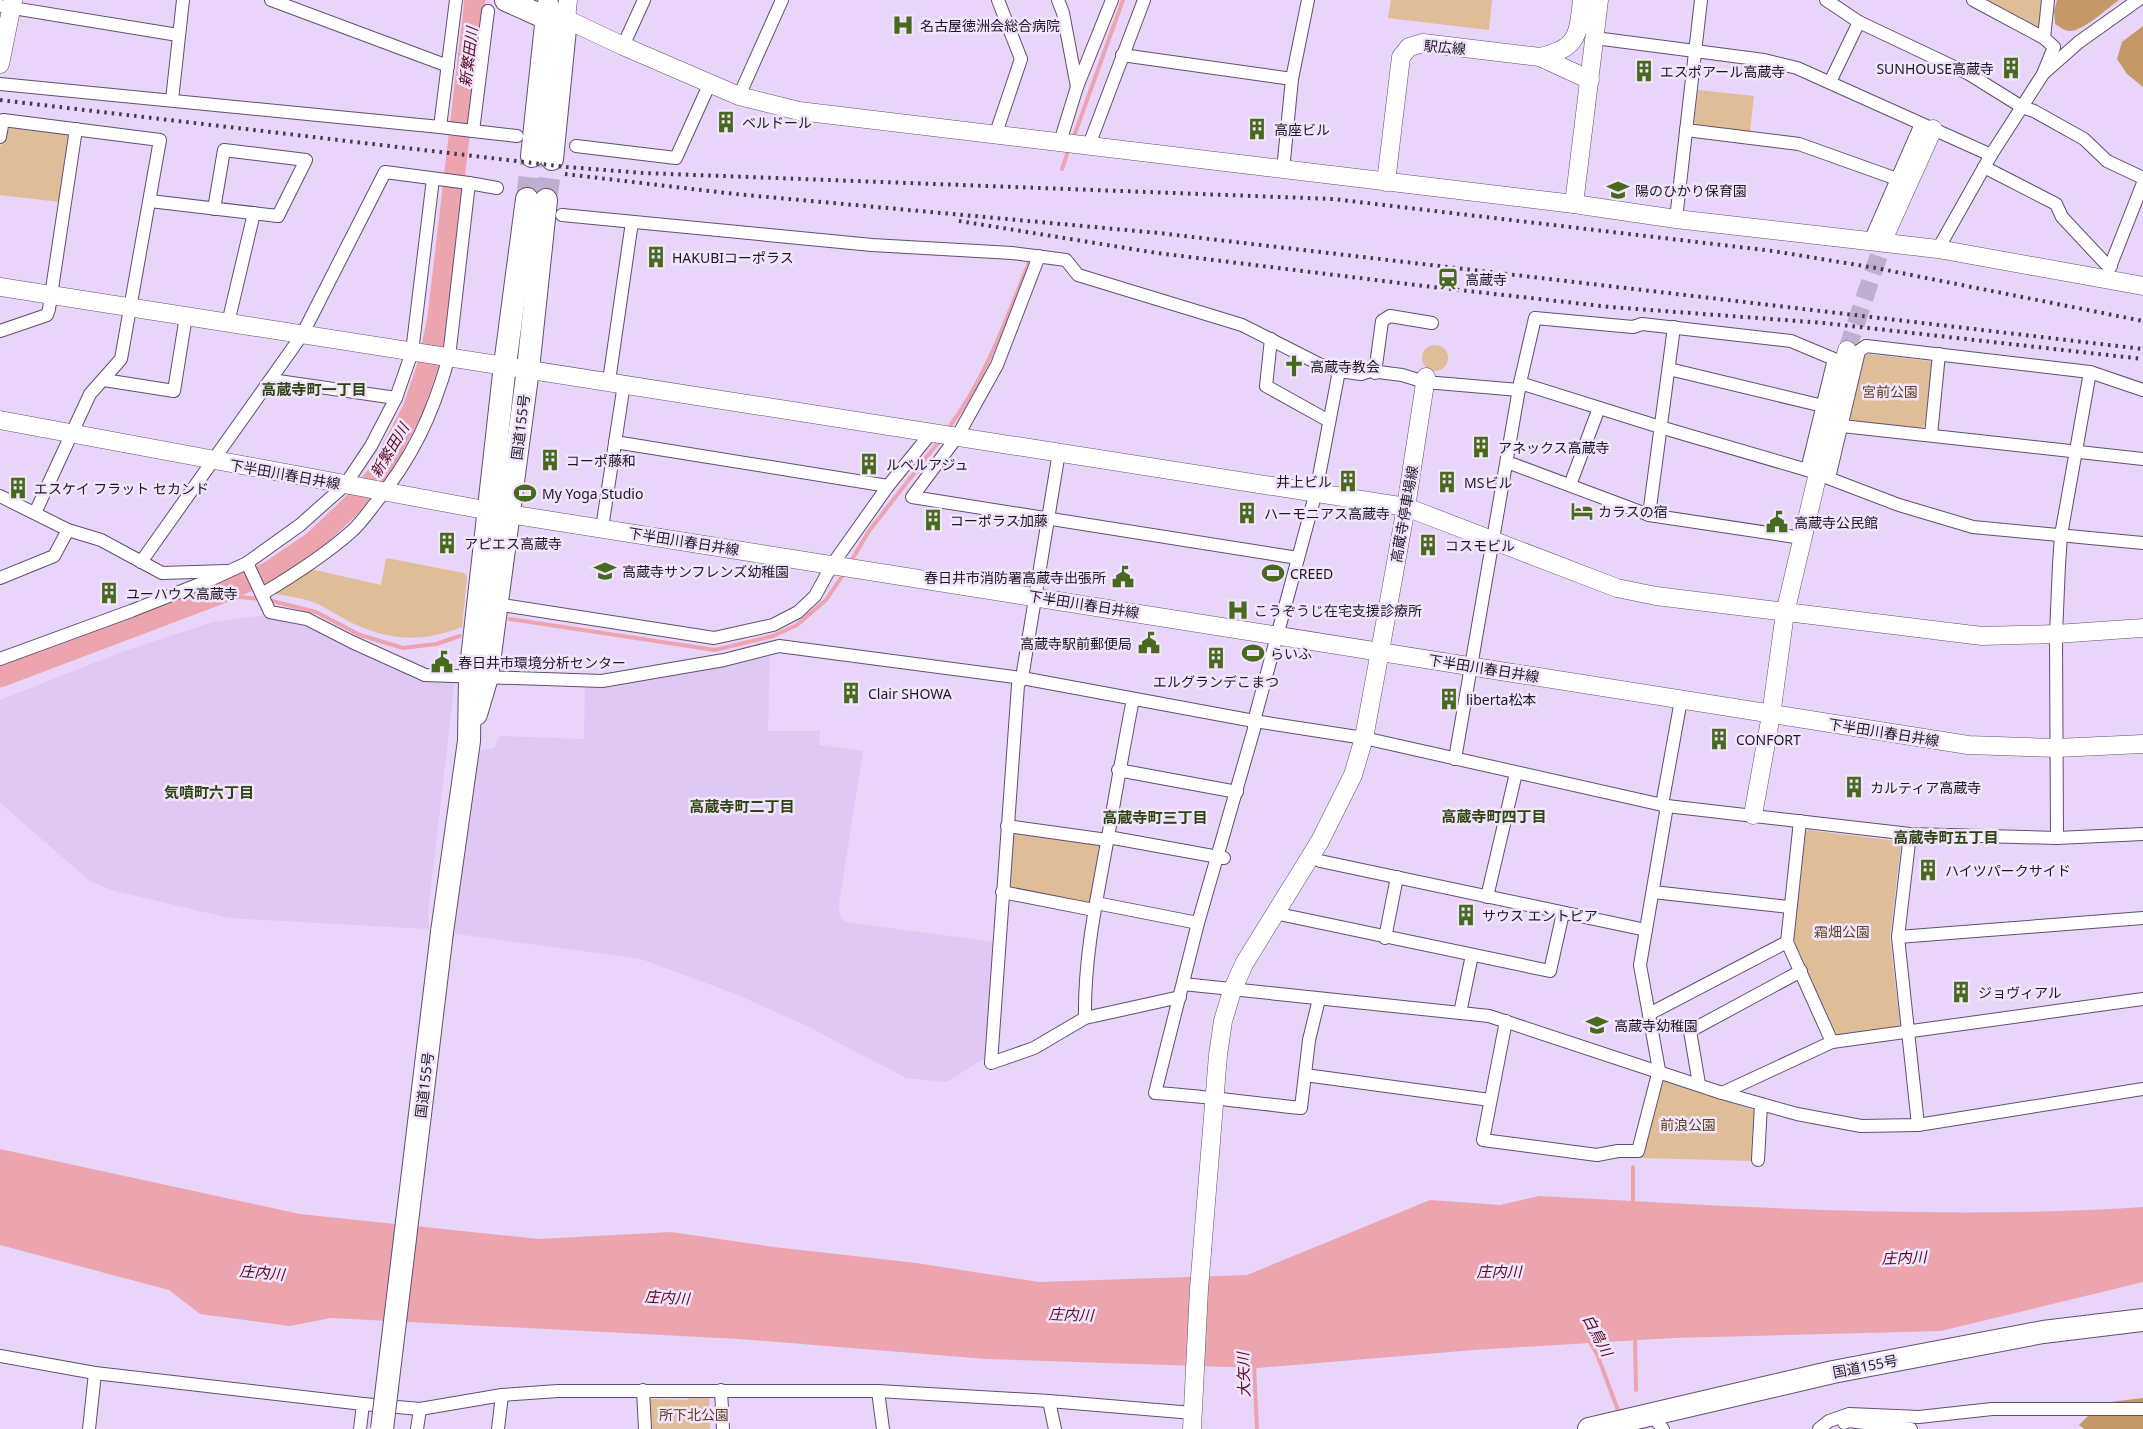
<svg xmlns="http://www.w3.org/2000/svg" width="2143" height="1429" viewBox="0 0 2143 1429" font-family="'Noto Sans','Noto Sans JP',sans-serif">
<rect width="100%" height="100%" fill="#e9d4fa"/>
<g fill="#e0c8f4">
<path d="M 260,616 L 307,622 L 341,644 L 455,679 L 428,913 L 429,929 L 229,918 L 111,890 L 90,881 L 0,803 L 0,700 L 127,650 L 213,622 Z"/>
<path d="M 770,651 L 768,731 L 820,731 L 819,745 L 863,751 L 839,904 L 839,914 L 846,922 L 994,942 L 988,1056 L 947,1082 L 906,1078 L 805,1025 L 733,993 L 641,959 L 450,933 L 476,758 L 482,750 L 494,748 L 499,736 L 584,739 L 585,683 Z"/>
</g>
<g fill="#dfbd98">
<path d="M 1391,0 L 1492,0 L 1489,30 L 1388,18 Z"/>
<path d="M 1979,0 L 2044,0 L 2039,31 Z"/>
<path d="M 1698,90 L 1754,96 L 1750,132 L 1698,126 L 1694,122 Z"/>
<path d="M 10,128 L 67,134 L 70,138 L 60,202 L 0,195 L 0,146 L 5,139 L 6,131 Z"/>
<circle cx="1435" cy="358" r="13"/>
<path d="M 1868,354 L 1929,361 L 1932,364 L 1925,425 L 1921,428 L 1852,421 L 1849,417 L 1864,356 Z"/>
<path d="M 386,558 L 464,573 L 467,577 L 462,627 C 421,643 390,641 350,622 C 338,616 326,607 313,602 C 298,597 283,595 268,593 L 310,569 L 381,585 Z"/>
<path d="M 1012,829 L 1102,842 L 1094,903 L 1088,906 L 1006,887 Z"/>
<path d="M 1808,830 L 1897,841 L 1901,845 L 1890,937 L 1900,1024 L 1897,1028 L 1840,1037 L 1834,1034 L 1791,943 L 1804,833 Z"/>
<path d="M 1667,1080 L 1753,1110 L 1757,1114 L 1754,1161 L 1641,1158 L 1662,1083 Z"/>
<path d="M 689,1397 L 709,1397 L 710,1429 L 650,1429 L 649,1399 L 688,1400 Z"/>
</g>
<g fill="#c49967">
<path d="M 2057,0 L 2119,0 C 2108,8 2083,31 2070,31 C 2064,31 2060,27 2055,24 L 2054,11 Z"/>
<path d="M 2143,26 L 2143,87 L 2127,74 L 2117,59 L 2122,42 Z"/>
<path d="M 2143,1398 L 2143,1429 L 2084,1429 L 2079,1425 L 2101,1403 Z"/>
</g>
<path fill="#eca5af" d="M 0,1149 L 300,1214 L 539,1239 L 671,1232 L 774,1247 L 916,1263 L 1039,1282 L 1247,1275 L 1430,1200 L 1500,1205 L 1539,1196 C 1740,1207 1942,1220 2143,1207 L 2143,1282 L 1941,1331 L 1673,1338 L 1474,1350 L 1258,1368 L 986,1359 L 739,1339 L 331,1318 L 290,1326 L 200,1314 L 169,1290 L 0,1245 Z"/>
<g fill="none" stroke-linecap="round" stroke-linejoin="round">
<g stroke="#eca5af" stroke-width="4">
<path d="M 1073,139 L 1123,0"/>
<path d="M 1062,169 L 1069,148"/>
<path d="M 947,430 C 986,379 1006,319 1030,260"/>
<path d="M 850,563 L 869,531 L 940,440"/>
<path d="M 217,595 L 261,599"/>
<path d="M 268,600 L 316,612 L 360,635 L 403,648 L 436,644 L 460,636"/>
<path d="M 510,619 L 715,650 L 773,636 L 797,625 L 826,600 L 845,572"/>
<path d="M 1633,1167 L 1633,1205"/>
<path d="M 1635,1337 L 1636,1390"/>
<path d="M 1588,1339 L 1597,1354 L 1619,1413"/>
<path d="M 1254,1364 L 1257,1429"/>
</g>
<path stroke="#eca5af" stroke-width="21" d="M 0,677 L 217,595 L 269,572 L 313,542 L 352,505 L 380,472 L 413,409 L 429,362 L 438,317 L 475,0"/>
<path stroke="#c0aecf" stroke-width="18" stroke-dasharray="18 9" stroke-linecap="butt" d="M 1847,350 L 1887,231"/>
<g stroke="#c0aecf" stroke-width="22" stroke-dasharray="22 11" stroke-linecap="butt">
<path d="M 527,199 L 532,156"/>
<path d="M 546,200 L 552,159"/>
</g>
<g stroke="#614f6f" stroke-width="14">
<g id="street">
<path d="M 271,0 L 448,66"/>
<path d="M 1058,0 L 1063,13 L 1077,87"/>
<path d="M 1826,0 L 1859,22 L 1969,74 L 2022,107 L 2034,111 L 2084,139 L 2107,161 L 2143,178"/>
<path d="M 1973,0 L 2044,38"/>
<path d="M 0,6 L 178,35"/>
<path d="M 488,11 L 473,131 L 517,136"/>
<path d="M 1595,38 L 1764,60 L 1797,68 L 1991,155"/>
<path d="M 623,46 L 644,0"/>
<path d="M 1122,55 L 1292,79"/>
<path d="M 2045,72 L 2079,42 L 2138,0"/>
<path d="M 1830,82 L 1859,22"/>
<path d="M 0,84 L 440,127 L 456,0"/>
<path d="M 739,96 L 782,0"/>
<path d="M 172,100 L 183,0"/>
<path d="M 440,127 L 473,131"/>
<path d="M 1686,130 L 1799,144 L 1897,179"/>
<path d="M 995,136 L 1021,59 L 998,0"/>
<path d="M 0,137 L 3,120 L 160,140 L 121,359 L 90,394 L 35,513"/>
<path d="M 1060,142 L 1077,87 L 1112,0"/>
<path d="M 1089,145 L 1144,0"/>
<path d="M 576,146 L 676,158 L 710,83"/>
<path d="M 1984,167 L 2056,204 L 2062,217 L 2106,264 L 2111,266"/>
<path d="M 1283,170 L 1292,79 L 1308,0"/>
<path d="M 150,201 L 278,216 L 306,160 L 224,150 L 214,209"/>
<path d="M 562,215 L 872,245 L 1012,253 L 1066,260 L 1078,275 L 1242,325 L 1319,364 L 1339,371 L 1361,374 L 1370,371 L 1402,375 L 1425,382 L 1519,390"/>
<path d="M 1676,219 L 1701,0"/>
<path d="M 1870,241 L 1921,124"/>
<path d="M 1938,249 L 1991,155 L 2043,74 L 2054,47 L 2044,38 L 2048,0"/>
<path d="M 1039,256 L 997,365 L 957,437 L 912,497 L 1298,558"/>
<path d="M 2108,272 L 2143,183"/>
<path d="M 228,323 L 254,213"/>
<path d="M 0,331 L 47,315 L 49,309 L 76,129"/>
<path d="M 1271,339 L 1266,386 L 1329,421"/>
<path d="M 1669,369 L 1823,406"/>
<path d="M 1375,373 L 1382,321 L 1390,316 L 1432,323"/>
<path d="M 104,380 L 174,391 L 186,316"/>
<path d="M 271,380 L 396,398"/>
<path d="M 609,381 L 632,222"/>
<path d="M 1520,383 L 1660,427 L 1807,470 L 1899,505 L 1973,527 L 2143,543"/>
<path d="M 1842,426 L 2143,459"/>
<path d="M 1931,435 L 1939,354"/>
<path d="M 615,442 L 888,486"/>
<path d="M 1059,452 L 1022,678 L 1018,685 L 991,1063 L 1034,1048 L 1085,1018 L 1180,997"/>
<path d="M 1507,462 L 1649,515 L 1802,538"/>
<path d="M 1829,478 L 1859,351 L 1866,346 L 2090,372 L 2143,390"/>
<path d="M 1570,485 L 1599,408"/>
<path d="M 0,496 L 68,530 L 101,540 L 162,573 L 227,571"/>
<path d="M 1649,515 L 1674,327"/>
<path d="M 602,528 L 624,384"/>
<path d="M 141,562 L 302,335 L 385,172 L 469,183"/>
<path d="M 247,563 L 270,612 L 307,619 L 352,642 L 425,675 L 602,681 L 724,660 L 779,646 L 1022,678 L 1254,721 L 1364,738 L 1667,806 L 1910,834 L 2057,838 L 2143,834"/>
<path d="M 0,578 L 54,556 L 68,530"/>
<path d="M 262,594 C 294,575 324,556 352,531 C 360,524 367,514 374,505 C 413,457 432,416 449,357 L 469,183 L 497,188"/>
<path d="M 496,604 L 714,638 L 773,625 L 798,612 L 815,596 L 832,565 L 888,486 L 931,433"/>
<path d="M 0,659 L 131,611 L 212,579 L 247,563 L 300,525 L 345,485 L 371,446 L 396,398 L 412,352 L 433,179"/>
<path d="M 1455,759 L 1520,383 L 1535,318 L 1633,327 L 1642,324 L 1791,341 L 1834,359 L 1807,470"/>
<path d="M 1118,770 L 1237,792"/>
<path d="M 1662,805 L 1681,700"/>
<path d="M 1800,821 L 1787,942 L 1832,1042"/>
<path d="M 1007,826 L 1107,840"/>
<path d="M 1910,834 L 1898,937 L 1918,1125"/>
<path d="M 1108,837 L 1224,858"/>
<path d="M 2057,838 L 2056,634 L 2059,565 L 2061,535 L 2090,372"/>
<path d="M 1320,861 L 1646,930"/>
<path d="M 1002,892 L 1094,910"/>
<path d="M 1653,892 L 1789,907"/>
<path d="M 1487,897 L 1516,773"/>
<path d="M 1096,903 L 1198,923"/>
<path d="M 1274,913 L 1550,971 L 1563,913"/>
<path d="M 1898,937 L 2143,918"/>
<path d="M 1385,938 L 1397,877"/>
<path d="M 1183,984 L 1489,1016 L 1722,1093 L 1797,1114 L 1861,1126 L 1918,1125 L 2143,1089"/>
<path d="M 1319,999 L 1309,1040 L 1301,1108 C 1252,1103 1204,1096 1155,1093 L 1198,923 L 1254,729 L 1254,721 L 1316,492 L 1339,371"/>
<path d="M 1460,1013 L 1472,955"/>
<path d="M 1649,1014 L 1787,942"/>
<path d="M 1085,1018 C 1084,956 1097,898 1108,837 C 1116,791 1124,745 1133,699"/>
<path d="M 1506,1021 L 1483,1140 L 1597,1155 L 1618,1151 L 1638,1151 L 1659,1070 L 1640,965 L 1667,806"/>
<path d="M 1305,1075 L 1490,1100"/>
<path d="M 1699,1084 L 1690,1031 L 1801,971"/>
<path d="M 1722,1093 L 1832,1042 L 2143,999"/>
<path d="M 1758,1160 L 1761,1104"/>
<path d="M 0,1356 L 95,1373 L 363,1404 L 360,1429"/>
<path d="M 643,1390 L 645,1429"/>
<path d="M 721,1390 L 723,1429"/>
<path d="M 878,1391 L 883,1429"/>
<path d="M 1049,1401 L 1193,1413"/>
<path d="M 363,1404 L 420,1409"/>
<path d="M 1651,1414 L 1663,1429"/>
<path d="M 1844,1423 L 1849,1421 L 1911,1429"/>
<path d="M 89,1429 L 95,1373"/>
<path d="M 417,1429 L 420,1409 L 502,1395 L 558,1391 L 878,1391 L 1049,1401 L 1055,1429"/>
<path d="M 498,1429 L 502,1395"/>
<path d="M 1819,1429 L 1829,1421 L 1849,1414 L 1919,1417 L 1992,1409 L 2143,1409"/>
</g>
</g>
<g stroke="#614f6f" stroke-width="19">
<g id="secondary">
<path d="M 568,0 L 566,19 L 623,46 L 739,96 L 799,111 L 1574,204 L 1676,219 L 1938,249 L 2143,286"/>
<path d="M 1540,57 L 1590,80"/>
<path d="M 0,64 L 13,0"/>
<path d="M 1386,182 L 1401,57 L 1409,47 L 1423,43 L 1540,57 C 1578,48 1578,36 1582,0"/>
<path d="M 1574,204 L 1599,0"/>
<path d="M 1887,231 L 1933,129"/>
<path d="M 0,287 L 1406,507 L 1617,588 L 1656,596 L 1982,636 L 2056,634 L 2143,628"/>
<path d="M 0,420 L 490,511 L 1968,745 L 2057,748 L 2143,744"/>
<path d="M 1753,815 L 1771,715 L 1785,613 L 1847,350"/>
<path d="M 1192,1429 L 1199,1289 L 1218,1055 L 1223,1021 L 1232,991 L 1244,964 L 1320,841 L 1353,775 L 1364,738 L 1380,651 L 1406,507 L 1426,377"/>
</g>
</g>
<g stroke="#614f6f" stroke-width="24">
<g id="highway">
<path d="M 506,0 L 546,18 L 559,19"/>
<path d="M 532,156 L 548,6"/>
<path d="M 552,159 L 566,19"/>
<path d="M 476,714 L 487,677 L 528,369 L 546,200"/>
<path d="M 442,932 L 469,741 L 470,677 L 505,365 L 527,199"/>
<path d="M 1589,1429 L 1833,1372 L 2043,1332 L 2143,1320"/>
</g>
</g>
<use href="#street" stroke="#fff" stroke-width="12"/>
<use href="#secondary" stroke="#fff" stroke-width="18"/>
<use href="#highway" stroke="#fff" stroke-width="22"/>
<g stroke="#433a4b" stroke-width="4" stroke-dasharray="2.5 5" stroke-linecap="butt">
<path d="M 0,100 L 567,167 L 643,173 L 1333,199 L 1773,251 L 1876,268 L 2143,321"/>
<path d="M 565,174 L 735,194 L 1159,233 L 2143,349"/>
<path d="M 959,221 L 1157,253 L 1424,286 L 1610,307 L 1824,323 L 2143,359"/>
</g>
<g stroke="#614f6f" stroke-width="24" stroke-linecap="butt">
<path id="highway-bridge" d="M 382,1429 L 442,932"/>
</g>
<use href="#highway-bridge" stroke="#fff" stroke-width="22"/>
</g>
<defs>
<g id="hospital-bare" transform="scale(1.725)"><path d="M-5-5h3v3.5h4V-5h3V5h-3V1.5h-4V5h-3Z" fill="#49691f" stroke="#f1e5fc" stroke-width="2.5" paint-order="stroke"/></g>
<g id="building-bare" transform="scale(1.725)"><path d="M-4-6H4V6H1V3H-1V6H-4ZM-2.5-4.3h1.7v1.8h-1.7ZM.8-4.3h1.7v1.8H.8ZM-2.5-1h1.7V.8h-1.7ZM.8-1h1.7V.8H.8Z" fill="#49691f" stroke="#f1e5fc" stroke-width="2.5" paint-order="stroke"/></g>
<g id="school-bare" transform="scale(1.725)"><path d="M0-5L7-2L0 1L-7-2ZM-4 1L0 2.5L4 1V4Q0 6-4 4Z" fill="#49691f" stroke="#f1e5fc" stroke-width="2.5" paint-order="stroke"/></g>
<g id="station-bare" transform="scale(1.725)"><path d="M-3-6H3Q5-6 5-4V2Q5 4 3 4L4.5 6H3L1.5 4h-3L-3 6H-4.5L-3 4Q-5 4-5 2V-4Q-5-6-3-6ZM-3.5-4v3h7v-3ZM-3.5 1v1.5H-2V1ZM2 1v1.5H3.5V1Z" fill="#49691f" stroke="#f1e5fc" stroke-width="2.5" paint-order="stroke"/></g>
<g id="church-bare" transform="scale(1.725)"><path d="M-1.2-6h2.4v3.5h3.3v2.4h-3.3V6h-2.4V-.1h-3.3v-2.4h3.3Z" fill="#49691f" stroke="#f1e5fc" stroke-width="2.5" paint-order="stroke"/></g>
<g id="stadium-bare" transform="scale(1.725)"><path d="M0-5a6.5 5 0 1 0 0 10a6.5 5 0 1 0 0-10ZM-3.5-1.8h7v3.6h-7Z" fill="#49691f" stroke="#f1e5fc" stroke-width="2.5" paint-order="stroke"/></g>
<g id="hotel-bare" transform="scale(1.725)"><path d="M-6-4.5h1.5V1H6V5H4.5V3h-9V5H-6ZM-4 0a1.8 1.8 0 1 1 3.6 0ZM.5 0V-2.5h3Q6-2.5 6 0Z" fill="#49691f" stroke="#f1e5fc" stroke-width="2.5" paint-order="stroke"/></g>
<g id="civic-bare" transform="scale(1.725)"><path d="M-.6-6.5H3V-4.5H.6V-3L4-1V1h2V6H-6V1h2V-1L-.6-3ZM-1.2 2.5V6h2.4V2.5Z" fill="#49691f" stroke="#f1e5fc" stroke-width="2.5" paint-order="stroke"/></g>
</defs>
<g fill-rule="evenodd">
<use href="#hospital-bare" x="903" y="25"/>
<use href="#building-bare" x="2011" y="68"/>
<use href="#building-bare" x="1644" y="71"/>
<use href="#building-bare" x="726" y="122"/>
<use href="#building-bare" x="1257" y="129"/>
<use href="#school-bare" x="1618" y="190"/>
<use href="#building-bare" x="656" y="257"/>
<use href="#station-bare" x="1448" y="279"/>
<use href="#church-bare" x="1294" y="366"/>
<use href="#building-bare" x="1481" y="447"/>
<use href="#building-bare" x="550" y="460"/>
<use href="#building-bare" x="869" y="464"/>
<use href="#building-bare" x="1348" y="481"/>
<use href="#building-bare" x="1447" y="482"/>
<use href="#building-bare" x="18" y="488"/>
<use href="#stadium-bare" x="525" y="493"/>
<use href="#hotel-bare" x="1582" y="511"/>
<use href="#building-bare" x="1247" y="513"/>
<use href="#building-bare" x="933" y="520"/>
<use href="#civic-bare" x="1777" y="522"/>
<use href="#building-bare" x="447" y="543"/>
<use href="#building-bare" x="1428" y="545"/>
<use href="#school-bare" x="605" y="571"/>
<use href="#stadium-bare" x="1273" y="573"/>
<use href="#civic-bare" x="1123" y="577"/>
<use href="#building-bare" x="109" y="593"/>
<use href="#hospital-bare" x="1238" y="610"/>
<use href="#civic-bare" x="1149" y="643"/>
<use href="#stadium-bare" x="1253" y="653"/>
<use href="#building-bare" x="1216" y="658"/>
<use href="#civic-bare" x="442" y="662"/>
<use href="#building-bare" x="851" y="693"/>
<use href="#building-bare" x="1449" y="699"/>
<use href="#building-bare" x="1719" y="739"/>
<use href="#building-bare" x="1854" y="787"/>
<use href="#building-bare" x="1928" y="870"/>
<use href="#building-bare" x="1466" y="915"/>
<use href="#building-bare" x="1961" y="992"/>
<use href="#school-bare" x="1597" y="1025"/>
</g>
<g text-anchor="middle" dominant-baseline="central" stroke-width="5" stroke-linejoin="round" paint-order="stroke">
<g font-size="14" fill="#1e1724" stroke="#f1e5fc" text-anchor="start">
<text x="920" y="25">名古屋徳洲会総合病院</text>
<text x="1994" y="68" text-anchor="end">SUNHOUSE高蔵寺</text>
<text x="1660" y="71">エスポアール高蔵寺</text>
<text x="742" y="122">ベルドール</text>
<text x="1274" y="129">高座ビル</text>
<text x="1635" y="190">陽のひかり保育園</text>
<text x="672" y="257">HAKUBIコーポラス</text>
<text x="1465" y="279">高蔵寺</text>
<text x="1310" y="366">高蔵寺教会</text>
<text x="1498" y="447">アネックス高蔵寺</text>
<text x="566" y="460">コーポ藤和</text>
<text x="886" y="464">ルベルアジュ</text>
<text x="1332" y="481" text-anchor="end">井上ビル</text>
<text x="1464" y="482">MSビル</text>
<text x="34" y="488">エスケイ フラット セカンド</text>
<text x="542" y="493">My Yoga Studio</text>
<text x="1598" y="511">カラスの宿</text>
<text x="1264" y="513">ハーモニアス高蔵寺</text>
<text x="950" y="520">コーポラス加藤</text>
<text x="1794" y="522">高蔵寺公民館</text>
<text x="464" y="543">アピエス高蔵寺</text>
<text x="1445" y="545">コスモビル</text>
<text x="622" y="571">高蔵寺サンフレンズ幼稚園</text>
<text x="1290" y="573">CREED</text>
<text x="1106" y="577" text-anchor="end">春日井市消防署高蔵寺出張所</text>
<text x="126" y="593">ユーハウス高蔵寺</text>
<text x="1254" y="610">こうぞうじ在宅支援診療所</text>
<text x="1132" y="643" text-anchor="end">高蔵寺駅前郵便局</text>
<text x="1270" y="653">らいふ</text>
<text x="458" y="662">春日井市環境分析センター</text>
<text x="1216" y="681" text-anchor="middle">エルグランデこまつ</text>
<text x="868" y="693">Clair SHOWA</text>
<text x="1466" y="699">liberta松本</text>
<text x="1736" y="739">CONFORT</text>
<text x="1870" y="787">カルティア高蔵寺</text>
<text x="1945" y="870">ハイツパークサイド</text>
<text x="1482" y="915">サウス エントピア</text>
<text x="1978" y="992">ジョヴィアル</text>
<text x="1614" y="1025">高蔵寺幼稚園</text>
</g>
<g font-size="14" fill="#1e1724" stroke="#f1e5fc">
<text transform="translate(1445 47) rotate(5)">駅広線</text>
<text transform="translate(520 427) rotate(-83)">国道155号</text>
<text transform="translate(285 474) rotate(10)">下半田川春日井線</text>
<text transform="translate(1404 514) rotate(-80)">高蔵寺停車場線</text>
<text transform="translate(684 541) rotate(9)">下半田川春日井線</text>
<text transform="translate(1084 604) rotate(9)">下半田川春日井線</text>
<text transform="translate(1484 668) rotate(9)">下半田川春日井線</text>
<text transform="translate(1884 732) rotate(9)">下半田川春日井線</text>
<text transform="translate(424 1085) rotate(-83)">国道155号</text>
<text transform="translate(1865 1366) rotate(-11)">国道155号</text>
</g>
<g font-size="14" fill="#61421b" stroke="#f1e5fc">
<text x="1890" y="391">宮前公園</text>
<text x="1842" y="931">霜畑公園</text>
<text x="1688" y="1124">前浪公園</text>
<text x="694" y="1414">所下北公園</text>
</g>
<g font-size="15" font-style="italic" fill="#5a0621" stroke="#f1e5fc">
<text transform="translate(468 57) rotate(-83)">新繁田川</text>
<text transform="translate(389 450) rotate(-59)">新繁田川</text>
<text transform="translate(1904 1257) rotate(-2)">庄内川</text>
<text x="1499" y="1271">庄内川</text>
<text transform="translate(262 1272) rotate(5)">庄内川</text>
<text transform="translate(667 1297) rotate(3)">庄内川</text>
<text transform="translate(1071 1314) rotate(2)">庄内川</text>
<text transform="translate(1598 1335) rotate(62)">白鳥川</text>
<text transform="translate(1243 1375) rotate(-92)">大矢川</text>
</g>
<g font-size="15" font-weight="bold" fill="#2e4411" stroke="#f1e5fc">
<text x="314" y="389">高蔵寺町一丁目</text>
<text x="209" y="792">気噴町六丁目</text>
<text x="742" y="806">高蔵寺町二丁目</text>
<text x="1494" y="816">高蔵寺町四丁目</text>
<text x="1155" y="817">高蔵寺町三丁目</text>
<text x="1946" y="837">高蔵寺町五丁目</text>
</g>
</g>
</svg>
